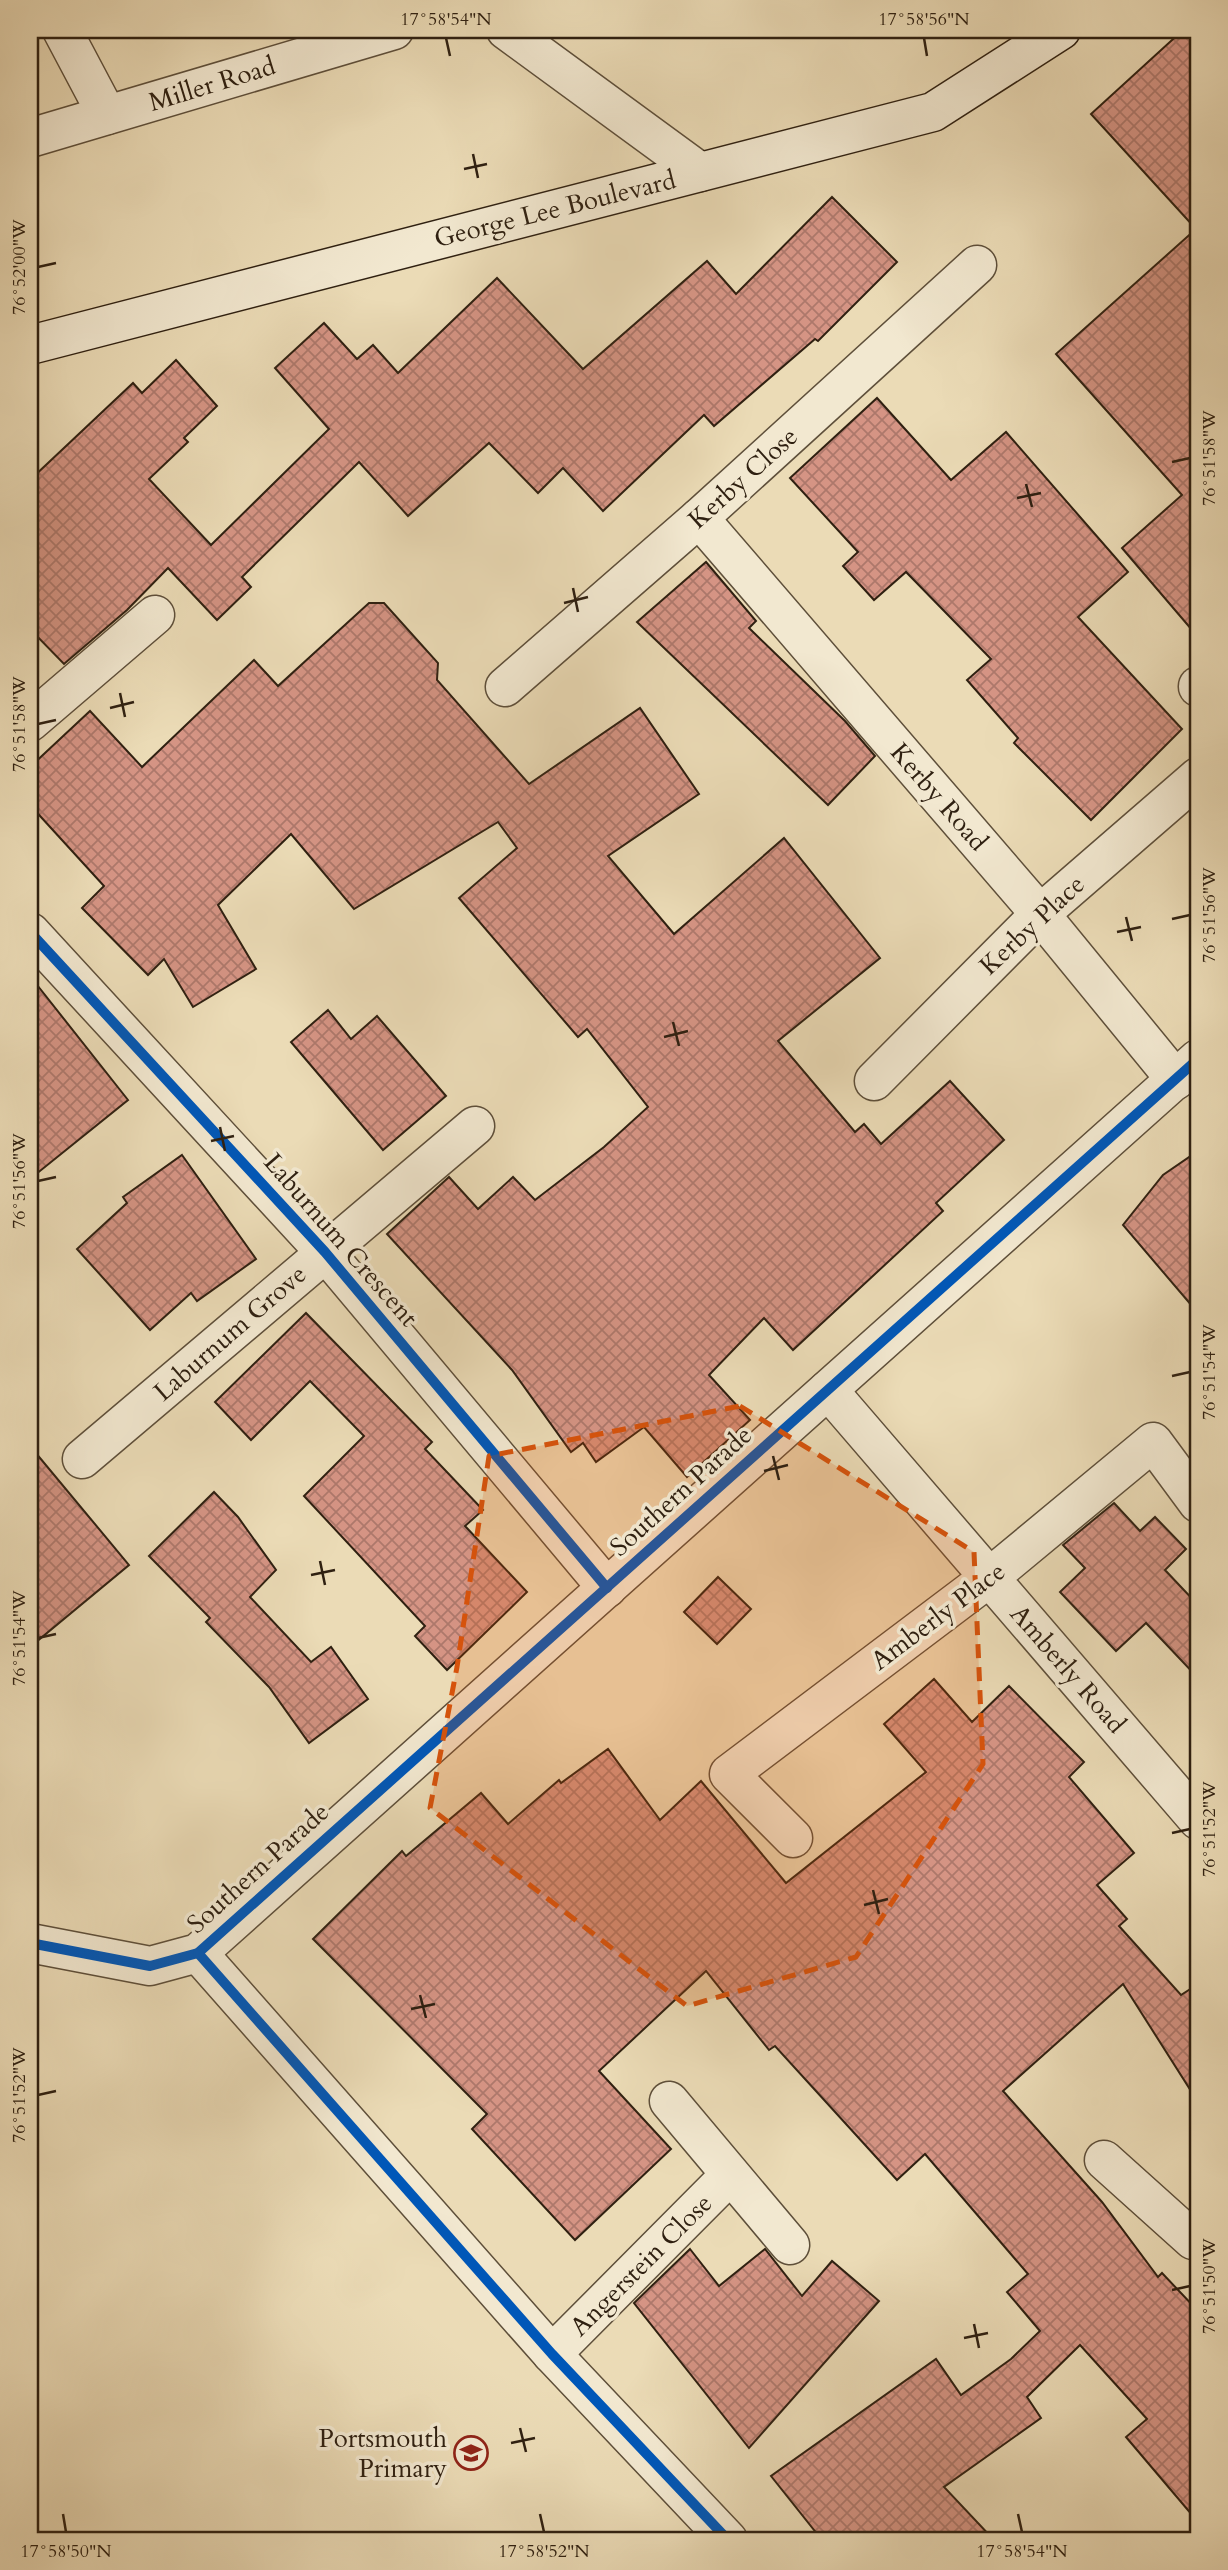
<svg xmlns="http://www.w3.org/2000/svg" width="1228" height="2570" viewBox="0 0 1228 2570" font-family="Cardo,serif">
<defs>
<pattern id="building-cross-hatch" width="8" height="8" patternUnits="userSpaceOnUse" patternTransform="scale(1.75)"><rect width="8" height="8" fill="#d59484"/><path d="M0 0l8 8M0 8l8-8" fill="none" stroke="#ad786b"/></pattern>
</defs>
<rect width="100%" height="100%" fill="#ebdbb6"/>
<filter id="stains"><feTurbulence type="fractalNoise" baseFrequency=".00286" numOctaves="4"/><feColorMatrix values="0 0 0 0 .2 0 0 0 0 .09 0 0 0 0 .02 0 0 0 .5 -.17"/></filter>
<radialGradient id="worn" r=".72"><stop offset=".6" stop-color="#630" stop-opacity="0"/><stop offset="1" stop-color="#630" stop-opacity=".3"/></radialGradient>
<g fill="url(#building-cross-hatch)" stroke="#2f2011" stroke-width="2">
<path d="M 1183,30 L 1198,30 L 1198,637 L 1122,548 L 1182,495 L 1056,354 L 1196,229 L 1091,114 Z"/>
<path d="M 832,197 L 897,262 L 818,341 L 815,339 L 714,426 L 704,415 L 603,511 L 563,468 L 538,493 L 489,443 L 408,516 L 359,462 L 242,577 L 251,587 L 217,620 L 168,568 L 127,610 L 64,664 L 30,629 L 30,480 L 133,383 L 142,393 L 176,360 L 217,406 L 184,438 L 188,442 L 149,479 L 211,545 L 329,429 L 275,368 L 324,323 L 357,359 L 373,345 L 398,373 L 497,278 L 583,369 L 707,261 L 736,294 Z"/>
<path d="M 877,398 L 951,480 L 1006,432 L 1128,572 L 1078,617 L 1182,729 L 1091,820 L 1014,743 L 1018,738 L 967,680 L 991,659 L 906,572 L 874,600 L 843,566 L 858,552 L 790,478 Z"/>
<path d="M 706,562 L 756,621 L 749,628 L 845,721 L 875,756 L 828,805 L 637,622 Z"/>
<path d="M 369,603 L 384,603 L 438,663 L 437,680 L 529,784 L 640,708 L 699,794 L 608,856 L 674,934 L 784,838 L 880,958 L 778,1041 L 855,1132 L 864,1124 L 881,1144 L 950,1081 L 1004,1140 L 936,1203 L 943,1211 L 793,1350 L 764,1318 L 709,1375 L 750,1420 L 687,1477 L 644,1427 L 596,1462 L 583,1443 L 571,1452 L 512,1370 L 387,1234 L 449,1177 L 478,1209 L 513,1177 L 535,1200 L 604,1147 L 648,1107 L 587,1029 L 578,1037 L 459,898 L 517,848 L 498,822 L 354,909 L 291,834 L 218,905 L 256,969 L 193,1007 L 164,959 L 148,975 L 82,908 L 104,886 L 30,805 L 30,767 L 90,711 L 142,767 L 254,660 L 278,686 Z"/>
<path d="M 30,976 L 128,1100 L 30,1179 Z"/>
<path d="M 328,1010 L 351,1039 L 377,1016 L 446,1096 L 383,1150 L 291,1042 Z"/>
<path d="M 1198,1151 L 1198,1313 L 1123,1225 L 1163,1175 Z"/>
<path d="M 182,1155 L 256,1259 L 197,1301 L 191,1293 L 150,1330 L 77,1249 L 127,1203 L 123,1197 Z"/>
<path d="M 306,1313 L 432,1442 L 425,1449 L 483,1510 L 465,1526 L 527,1592 L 447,1670 L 415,1636 L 425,1626 L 304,1496 L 364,1436 L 310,1381 L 251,1440 L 215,1402 Z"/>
<path d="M 30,1446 L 129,1565 L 30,1647 Z"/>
<path d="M 214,1492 L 238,1517 L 276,1570 L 250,1597 L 311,1662 L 331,1647 L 368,1699 L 309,1743 L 269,1687 L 206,1622 L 210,1618 L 149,1556 Z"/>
<path d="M 1114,1503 L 1140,1531 L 1155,1517 L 1186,1549 L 1165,1570 L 1198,1605 L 1198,1678 L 1146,1623 L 1116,1651 L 1060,1592 L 1085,1568 L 1063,1545 Z"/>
<path d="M 718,1577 L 751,1609 L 717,1644 L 684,1612 Z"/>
<path d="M 934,1679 L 972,1722 L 1009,1686 L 1084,1762 L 1069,1777 L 1134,1853 L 1097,1885 L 1127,1919 L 1119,1926 L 1181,1995 L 1198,1984 L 1198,2102 L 1123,1984 L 1003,2091 L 1102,2202 L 1158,2277 L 1162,2273 L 1198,2311 L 1198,2522 L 1126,2437 L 1147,2419 L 1080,2345 L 1027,2397 L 1041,2418 L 944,2487 L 994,2540 L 822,2540 L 771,2476 L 936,2359 L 961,2395 L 1011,2359 L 1040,2331 L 1007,2292 L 1028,2274 L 925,2154 L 897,2180 L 775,2046 L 769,2050 L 706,1971 L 599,2071 L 671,2149 L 575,2240 L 472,2129 L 487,2114 L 313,1939 L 402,1851 L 406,1856 L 481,1793 L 508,1824 L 559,1780 L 561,1783 L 608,1749 L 660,1820 L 701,1781 L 786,1883 L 926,1772 L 884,1724 Z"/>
<path d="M 690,2249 L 719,2286 L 765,2249 L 802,2296 L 832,2261 L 879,2301 L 749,2448 L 634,2303 Z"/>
</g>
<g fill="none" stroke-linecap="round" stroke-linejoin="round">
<g stroke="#5e4f3a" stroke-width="41">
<g id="street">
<path d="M 62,30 L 107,115"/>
<path d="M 506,30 L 700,172"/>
<path d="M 30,138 L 394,30"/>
<path d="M 699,518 L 1040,914 L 1176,1080"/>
<path d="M 1198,686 L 1198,687"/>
<path d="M 505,687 L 699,518 L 977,265"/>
<path d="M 30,722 L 155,615"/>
<path d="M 30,932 L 325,1252 L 607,1588"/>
<path d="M 874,1081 L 1040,914 L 1198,777"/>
<path d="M 828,1390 L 1198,1820"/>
<path d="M 82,1459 L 475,1126"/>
<path d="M 793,1838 L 729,1774 L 990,1577 L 1153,1442 L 1198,1503"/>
<path d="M 30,1943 L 150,1966 L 198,1953 L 1198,1059"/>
<path d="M 198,1953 L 552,2354 L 728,2540"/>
<path d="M 669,2101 L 790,2245"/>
<path d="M 1104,2160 L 1193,2240 L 1198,2236"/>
<path d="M 552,2354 L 730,2175"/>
</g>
</g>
<g stroke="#2f2011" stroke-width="41">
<path id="secondary" d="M 30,345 L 933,112 L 1061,30"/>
</g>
<use href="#street" stroke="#f2e8d0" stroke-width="38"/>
<use href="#secondary" stroke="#f2e8d0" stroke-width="38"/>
<g stroke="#f2e8d0" stroke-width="15">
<g id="cycleway">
<path d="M 30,932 L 325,1252 L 607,1588"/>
<path d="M 30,1943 L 150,1966 L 198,1953 L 1198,1059"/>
<path d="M 198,1953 L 552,2354 L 728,2540"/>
</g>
</g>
<use href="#cycleway" stroke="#0057b8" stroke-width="10"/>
</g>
<path fill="#d6530c" fill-opacity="0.2" stroke="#d6530c" stroke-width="5" stroke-dasharray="14 9" stroke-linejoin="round" d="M 740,1406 L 974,1552 L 983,1764 L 856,1957 L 687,2006 L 430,1808 L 457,1667 L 489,1456 Z"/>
<path fill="none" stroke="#2f2011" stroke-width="2.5" d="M 446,38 L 450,56M 924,38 L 927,56M 473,154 L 478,178M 464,169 L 487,164M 38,267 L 56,263M 1172,462 L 1190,458M 1026,484 L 1032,507M 1017,498 L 1041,493M 573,588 L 578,612M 564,603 L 588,597M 120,693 L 125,717M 110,708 L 134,702M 38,724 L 56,720M 1126,917 L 1132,941M 1172,919 L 1190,915M 1117,932 L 1141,927M 673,1022 L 679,1046M 664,1037 L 688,1031M 220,1127 L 225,1151M 211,1141 L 234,1136M 38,1181 L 56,1177M 1172,1376 L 1190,1372M 773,1456 L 779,1480M 764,1471 L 788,1465M 320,1561 L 325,1585M 311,1575 L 335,1570M 38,1638 L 56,1634M 1172,1833 L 1190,1829M 873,1890 L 879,1914M 864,1905 L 888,1899M 420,1995 L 426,2018M 411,2009 L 435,2004M 38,2095 L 56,2091M 1172,2290 L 1190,2286M 974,2324 L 979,2348M 964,2338 L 988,2333M 520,2428 L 526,2452M 511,2443 L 535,2438M 63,2514 L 66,2532M 540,2514 L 544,2532M 1018,2514 L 1022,2532"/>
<defs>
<g id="school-ring" transform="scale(1.75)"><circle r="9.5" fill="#f2e8d0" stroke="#8f2418" stroke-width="1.5"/><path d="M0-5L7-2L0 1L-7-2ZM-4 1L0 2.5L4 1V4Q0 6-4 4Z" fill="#8f2418"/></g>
</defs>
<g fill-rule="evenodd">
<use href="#school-ring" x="471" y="2453"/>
</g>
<g text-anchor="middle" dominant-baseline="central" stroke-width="7" stroke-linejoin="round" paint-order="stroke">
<g font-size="26" fill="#2f2011" stroke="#f2e8d0">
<text transform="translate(212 84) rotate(-17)">Miller Road</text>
<text transform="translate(555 209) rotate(-14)">George Lee Boulevard</text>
<text transform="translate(743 478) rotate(-42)">Kerby Close</text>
<text transform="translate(939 797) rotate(49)">Kerby Road</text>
<text transform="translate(1032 925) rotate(-43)">Kerby Place</text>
<text transform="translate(341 1240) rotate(49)">Laburnum Crescent</text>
<text transform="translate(230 1333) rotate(-41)">Laburnum Grove</text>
<text transform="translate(681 1491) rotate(-42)">Southern Parade</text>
<text transform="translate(938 1616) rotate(-37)">Amberly Place</text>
<text transform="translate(1068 1669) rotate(49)">Amberly Road</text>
<text transform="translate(258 1868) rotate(-42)">Southern Parade</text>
<text transform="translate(641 2265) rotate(-45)">Angerstein Close</text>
</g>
<g font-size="26" fill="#2f2011" stroke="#f2e8d0" text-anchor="end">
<text x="447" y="2438">Portsmouth<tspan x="447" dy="30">Primary</tspan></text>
</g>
</g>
<rect width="1228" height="2570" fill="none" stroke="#ebdbb6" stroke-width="77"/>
<rect x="38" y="38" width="1152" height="2494" fill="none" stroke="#2f2011" stroke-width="2.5"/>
<g font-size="18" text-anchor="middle" fill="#2f2011">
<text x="446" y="25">17°58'54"N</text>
<text x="924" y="25">17°58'56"N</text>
<text transform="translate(19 267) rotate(-90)" y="6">76°52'00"W</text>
<text transform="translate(1209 458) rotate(-90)" y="6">76°51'58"W</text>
<text transform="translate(19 724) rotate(-90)" y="6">76°51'58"W</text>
<text transform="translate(1209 915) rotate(-90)" y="6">76°51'56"W</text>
<text transform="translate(19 1181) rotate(-90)" y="6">76°51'56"W</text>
<text transform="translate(1209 1372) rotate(-90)" y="6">76°51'54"W</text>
<text transform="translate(19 1638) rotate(-90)" y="6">76°51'54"W</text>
<text transform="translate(1209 1829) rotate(-90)" y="6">76°51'52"W</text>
<text transform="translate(19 2095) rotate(-90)" y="6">76°51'52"W</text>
<text transform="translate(1209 2286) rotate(-90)" y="6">76°51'50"W</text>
<text x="66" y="2557">17°58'50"N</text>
<text x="544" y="2557">17°58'52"N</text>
<text x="1022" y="2557">17°58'54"N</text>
</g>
<rect width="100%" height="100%" filter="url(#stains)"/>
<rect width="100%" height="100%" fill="url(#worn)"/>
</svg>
